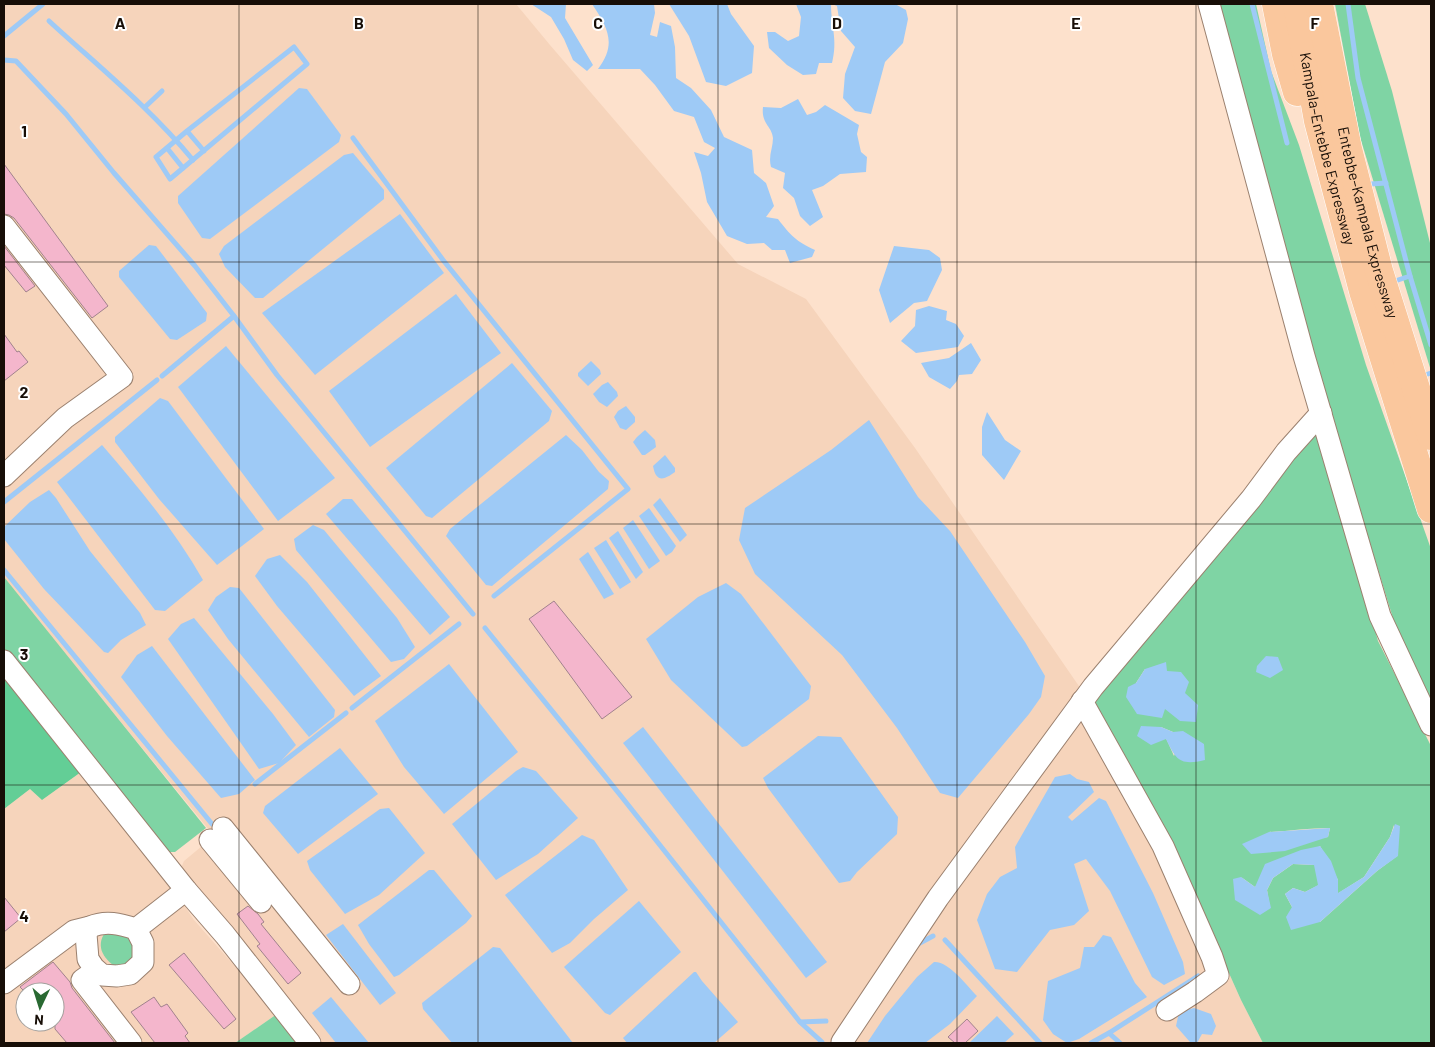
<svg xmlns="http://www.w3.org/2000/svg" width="1435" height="1047" viewBox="0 0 1435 1047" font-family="Barlow,sans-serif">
<rect width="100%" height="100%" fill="#fde1cc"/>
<g fill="#f6d4bb" fill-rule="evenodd">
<path d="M 4,4 L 516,4 L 550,45 L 738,264 L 806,299 L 915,448 L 1083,692 L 1174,850 L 1241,1000 L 1263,1043 L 318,1043 L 181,868 L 184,861 L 214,836 L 4,579 Z"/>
<path d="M 81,772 L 159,868 L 194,920 L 277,1014 L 235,1043 L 4,1043 L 4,809 L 30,789 L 42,800 ZM 25,992 L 55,992 L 55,1022 L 25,1022 Z"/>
</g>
<g fill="#7fd4a4" fill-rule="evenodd">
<path d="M 1219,4 L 1256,4 L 1271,71 L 1299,145 L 1366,365 L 1431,549 L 1431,703 L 1396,628 L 1323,390 Z"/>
<path d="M 1335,4 L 1365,4 L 1392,91 L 1431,247 L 1431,371 L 1360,137 Z"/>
<path d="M 1317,431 L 1335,480 L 1378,641 L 1431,746 L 1431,1043 L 1263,1043 L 1241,1000 L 1174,850 L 1089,703 ZM 1145,669 L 1167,671 L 1185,693 L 1164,709 L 1136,683 ZM 1161,727 L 1173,732 L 1183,732 L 1174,756 ZM 1394,825 L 1397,856 L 1377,871 L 1320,922 L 1292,907 L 1285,894 L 1293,888 L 1305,892 L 1319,885 L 1315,865 L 1293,864 L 1273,878 L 1267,890 L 1270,908 L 1241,877 L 1255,887 L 1320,846 L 1338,880 L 1337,894 L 1364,877 L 1390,837 ZM 1330,828 L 1328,837 L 1321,838 L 1269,832 C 1289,831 1309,828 1330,828 Z"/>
<path d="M 4,577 L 206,828 L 175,852 L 168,852 L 4,655 Z"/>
<path d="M 108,929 L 133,936 L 136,963 L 117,968 C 102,958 94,944 108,929 Z"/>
<path d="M 277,1014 L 303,1043 L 235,1043 Z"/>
</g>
<path fill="#63ce96" d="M 4,676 L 81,772 L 42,800 L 30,789 L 4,809 Z"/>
<g fill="#9ecaf6">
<path d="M 531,4 L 566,4 L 565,18 L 593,65 L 587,71 L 573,60 L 564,39 L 551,17 Z"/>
<path d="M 592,4 L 654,4 L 655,13 L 650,35 L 657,37 L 660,22 L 671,26 L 675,47 L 676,78 L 691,88 L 711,110 L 724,137 L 752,150 L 754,173 L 766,183 L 774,206 L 766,217 L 778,219 C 790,235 797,242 815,250 L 812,257 L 790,263 L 785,250 L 772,250 L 764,243 L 747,244 L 727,236 L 707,202 L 701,173 L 694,152 L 708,156 L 715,148 L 704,142 L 694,117 L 674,111 L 655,85 L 640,69 L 598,69 C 617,44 608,28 592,4 Z"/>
<path d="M 669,4 L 727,4 L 731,14 L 754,46 L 752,73 L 726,86 L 706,82 L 689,36 Z"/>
<path d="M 796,4 L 831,4 C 831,26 838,40 832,63 L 819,63 L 816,74 L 803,75 L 787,65 L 769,48 L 767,32 L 775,32 L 788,41 L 799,36 L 801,17 Z"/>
<path d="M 832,4 L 895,4 L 906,10 L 908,19 L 903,43 L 885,62 L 871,114 L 855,111 L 843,98 L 845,74 L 855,47 L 841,31 L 837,6 Z"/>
<path d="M 299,88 L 307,89 L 341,135 L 339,142 L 210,239 L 202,238 L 178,203 L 178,196 Z"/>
<path d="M 798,99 L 807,115 L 816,112 L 825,105 L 859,125 L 857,134 L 861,152 L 867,157 L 866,172 L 840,174 L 823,186 L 812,190 L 823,217 L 810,226 L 800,216 L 794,198 L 783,188 L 785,173 L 771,167 C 768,156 773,148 773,138 C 772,126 761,124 763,107 L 781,108 Z"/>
<path d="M 353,153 L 384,190 L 384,199 L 263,298 L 255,298 L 225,267 L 219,254 L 224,246 L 344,155 Z"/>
<path d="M 400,214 L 444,273 L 315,375 L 262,313 Z"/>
<path d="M 149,245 L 156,246 L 207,313 L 206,321 L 177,340 L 170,339 L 119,277 L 119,271 Z"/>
<path d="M 894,246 L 929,250 L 940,258 L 942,270 L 927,301 L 914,303 L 890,323 L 879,290 Z"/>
<path d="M 456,294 L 501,353 L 370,447 L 329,391 Z"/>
<path d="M 929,306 L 947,311 L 946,320 L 956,324 L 964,336 L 958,347 L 916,353 L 901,341 L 915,326 L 916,310 Z"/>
<path d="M 971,343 L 981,360 L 972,374 L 959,375 L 957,381 L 950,389 L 929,377 L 921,363 L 949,358 Z"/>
<path d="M 226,346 L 335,478 L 278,521 L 178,387 Z"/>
<path d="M 591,361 L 600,370 L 601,374 L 588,386 L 578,376 L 578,373 Z"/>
<path d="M 512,363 L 552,411 L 549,421 L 432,518 L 426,516 L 386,468 Z"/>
<path d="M 608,382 L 617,392 L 618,396 L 607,407 L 599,402 L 593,394 L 602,385 Z"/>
<path d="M 160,398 L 168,401 L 264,529 L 217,565 L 159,499 L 115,442 L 115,437 Z"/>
<path d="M 626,406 L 635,417 L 635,422 L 626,430 L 620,428 L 614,417 L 618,411 Z"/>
<path d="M 987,412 L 1005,440 L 1021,451 L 1004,480 L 982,455 L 982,427 Z"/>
<path d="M 869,420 L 918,497 L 950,531 L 1025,642 L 1045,676 L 1041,697 L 1029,714 L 958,798 L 940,793 L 897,728 L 842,655 L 755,574 L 739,540 L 745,508 L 831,450 Z"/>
<path d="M 645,430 L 655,440 L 656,447 L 645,455 L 642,455 L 633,442 L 637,437 Z"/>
<path d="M 566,435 L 582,450 L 599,472 L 609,481 L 608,489 L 492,586 L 486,585 L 446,536 L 450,529 Z"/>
<path d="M 102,445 C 139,488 175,531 203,580 L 165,611 L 155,610 L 57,482 Z"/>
<path d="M 665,455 L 675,468 L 675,472 C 664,480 656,483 653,466 Z"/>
<path d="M 49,490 L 56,498 L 90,551 L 140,613 L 146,625 L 121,640 L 108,653 L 104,652 L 44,589 L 4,539 L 4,527 L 30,502 Z"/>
<path d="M 660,498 L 687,535 L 680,542 L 653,505 Z"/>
<path d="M 343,499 L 352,499 L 450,617 L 430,635 L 326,514 Z"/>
<path d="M 649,508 L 676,546 L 672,552 L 666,556 L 639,516 Z"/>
<path d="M 633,520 L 660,561 L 649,569 L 623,528 Z"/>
<path d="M 313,525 L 324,530 L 397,618 L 415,647 L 404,659 L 391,662 L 296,550 L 294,539 Z"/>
<path d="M 618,531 L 643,572 L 636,579 L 609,538 Z"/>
<path d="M 606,540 L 631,582 L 620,589 L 594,548 Z"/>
<path d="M 588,552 L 614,594 L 604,599 L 579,559 Z"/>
<path d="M 280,555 L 307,582 L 381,676 L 354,696 L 277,606 L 255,576 L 267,559 Z"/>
<path d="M 726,583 L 741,594 L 811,686 L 809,699 L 747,746 L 742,747 L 671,680 L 646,639 L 698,597 Z"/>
<path d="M 230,587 L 239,588 L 335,710 L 334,717 L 309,737 L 228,639 L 208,610 L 216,597 Z"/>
<path d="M 194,618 L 273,714 L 296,745 L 279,763 L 259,769 L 168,639 L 181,624 Z"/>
<path d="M 152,646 L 255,780 L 239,794 L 221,798 L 167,736 L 121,677 L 137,655 Z"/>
<path d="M 1266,656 L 1278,657 L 1283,670 L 1270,678 L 1256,672 L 1257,666 Z"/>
<path d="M 1166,662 L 1167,671 L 1181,672 L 1189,682 L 1185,693 L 1198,705 L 1196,722 L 1180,721 L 1165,709 L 1162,718 L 1137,714 L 1126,697 L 1128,687 L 1136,683 L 1145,669 Z"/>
<path d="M 449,664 L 518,752 L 444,814 L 404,767 L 375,721 Z"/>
<path d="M 1141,726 L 1161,727 L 1173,732 L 1183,731 L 1204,744 L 1205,760 C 1180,766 1176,760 1166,739 L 1151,745 L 1137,736 Z"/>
<path d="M 643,727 L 827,962 L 806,978 L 623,743 Z"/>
<path d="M 818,736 L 841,737 L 898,817 L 897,834 L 857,872 L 850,881 L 839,883 L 768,788 L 763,778 Z"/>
<path d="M 340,748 L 378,794 L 298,854 L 263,813 L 265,806 Z"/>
<path d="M 523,767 L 536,771 L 578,818 L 538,854 L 496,880 L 452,824 L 516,771 Z"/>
<path d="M 1070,774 L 1077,779 L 1089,782 L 1094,792 L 1068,817 L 1072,821 L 1099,798 L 1106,801 L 1153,893 L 1183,962 L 1185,974 L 1164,985 L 1152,977 L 1110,891 L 1086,859 L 1074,864 L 1089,911 L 1074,925 L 1050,930 L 1017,972 L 995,969 L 977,920 L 987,894 L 1000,877 L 1017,868 L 1015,847 L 1055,777 Z"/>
<path d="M 389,808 L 425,853 L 379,895 L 345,914 L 310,870 L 307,861 L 380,809 Z"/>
<path d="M 1395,824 L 1400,826 L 1398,856 L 1377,871 L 1320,922 L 1291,930 L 1286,917 L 1292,907 L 1285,894 L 1293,888 L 1305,892 L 1318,885 L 1314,865 L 1293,864 L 1273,878 L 1267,890 L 1271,908 L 1260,915 L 1235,900 L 1233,879 L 1241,877 L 1255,887 L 1265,864 L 1301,850 L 1320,846 L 1331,861 L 1338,880 L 1338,893 L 1364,877 L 1390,837 Z"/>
<path d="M 1330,828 L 1328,837 L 1285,851 L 1251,854 L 1242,844 L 1269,832 Z"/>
<path d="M 582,835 L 594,840 L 628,890 L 594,919 L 570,943 L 552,953 L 505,895 Z"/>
<path d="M 429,870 L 434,870 L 472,916 L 466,923 L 399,975 L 394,977 L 369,944 L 358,925 Z"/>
<path d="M 639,901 L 681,952 L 610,1015 L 605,1013 L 564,967 Z"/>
<path d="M 343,924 L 396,993 L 380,1005 L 326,935 Z"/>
<path d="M 1103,935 L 1111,937 L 1135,983 L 1147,997 L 1079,1039 L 1067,1043 L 1053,1034 L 1043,1020 L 1048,981 L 1080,968 L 1084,947 L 1094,947 Z"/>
<path d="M 493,947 L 500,948 L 573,1043 L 452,1043 L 423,1009 L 422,1003 Z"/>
<path d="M 934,962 C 949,961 967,986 977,996 L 950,1024 L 925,1043 L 867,1043 L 885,1016 L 917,977 Z"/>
<path d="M 694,972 L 696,972 L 702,981 L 738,1022 L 714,1043 L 627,1043 L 623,1038 Z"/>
<path d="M 331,997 L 369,1043 L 336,1043 L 312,1013 Z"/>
<path d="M 1194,1008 L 1211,1014 L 1216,1026 L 1212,1035 L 1202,1034 L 1197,1043 L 1190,1042 L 1176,1026 L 1179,1012 Z"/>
<path d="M 997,1016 L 1014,1034 L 1004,1043 L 969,1043 Z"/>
</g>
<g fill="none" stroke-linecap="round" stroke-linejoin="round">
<g stroke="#9ecaf6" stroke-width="5">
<path d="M 1252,4 L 1287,143"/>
<path d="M 1348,4 L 1358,78 L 1410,276 L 1431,345"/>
<path d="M 49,21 C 98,66 150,108 193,160"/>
<path d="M 4,36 L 43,4"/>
<path d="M 4,60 L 16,61 L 66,114 L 114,173 L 195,266 L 234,316 L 277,375 L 473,614"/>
<path d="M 145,107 L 162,91"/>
<path d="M 187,131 L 156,157 L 170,179 L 307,64 L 294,47 L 187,131 L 204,151"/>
<path d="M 353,138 L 443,260 L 628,489 L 494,596"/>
<path d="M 167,148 L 183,168"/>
<path d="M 1371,184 L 1386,183"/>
<path d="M 1398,280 L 1410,276"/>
<path d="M 1428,374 L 1431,373"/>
<path d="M 162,376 L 234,316"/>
<path d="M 4,502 L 157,380"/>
<path d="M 4,570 L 212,824"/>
<path d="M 485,628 L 621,796 L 800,1022 L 822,1042"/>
<path d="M 352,708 L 459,624"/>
<path d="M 255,784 L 346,713"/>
<path d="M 945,940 L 1040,1043"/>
<path d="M 918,944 L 933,936"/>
<path d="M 800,1022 L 826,1021"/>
<path d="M 1109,1033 L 1198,976"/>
<path d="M 1091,1043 L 1109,1033 L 1120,1043"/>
</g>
</g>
<g fill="#f4b6cc" stroke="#a1828d">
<path d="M 4,164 L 108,306 L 92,318 L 14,218 L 9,215 L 4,214 Z"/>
<path d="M 4,246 L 35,286 L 26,292 L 4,265 Z"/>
<path d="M 4,334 L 17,352 L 19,351 L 28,362 L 4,381 Z"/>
<path d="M 554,601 L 632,697 L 602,719 L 529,619 Z"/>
<path d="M 4,897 L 21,918 L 4,932 Z"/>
<path d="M 248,906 L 258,914 L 264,922 L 261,924 L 301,973 L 288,984 L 257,946 L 260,944 L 237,914 Z"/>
<path d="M 184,953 L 236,1019 L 224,1029 L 169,965 Z"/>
<path d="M 53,962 L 70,982 L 72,988 L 115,1043 L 67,1043 L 55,1029 L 55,992 L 25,992 L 20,987 Z"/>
<path d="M 154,997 L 161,1007 L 167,1004 L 188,1033 L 185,1036 L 190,1043 L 155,1043 L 131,1012 Z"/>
<path d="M 967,1019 L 978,1031 L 965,1043 L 955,1043 L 948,1037 Z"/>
</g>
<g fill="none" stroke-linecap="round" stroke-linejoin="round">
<g stroke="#9b816f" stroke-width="23">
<g id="minor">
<path d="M 1209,4 L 1304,356 L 1380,616 L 1431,725"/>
<path d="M 4,226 L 122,377 L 65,418 L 4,476"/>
<path d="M 4,661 L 186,890 L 225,935 L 310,1043"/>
<path d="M 1082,701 L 1163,846 L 1212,957 L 1218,975 L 1195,992 L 1167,1010"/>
<path d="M 223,828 L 349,984"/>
<path d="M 210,840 L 261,902"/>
<path d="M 136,929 C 120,924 106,920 90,927 L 86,934 L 88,959 L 94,968 L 102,975 L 117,976 L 130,974 L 143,962 L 143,943 L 136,929 L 186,890"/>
<path d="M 96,970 L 82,980 L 131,1043"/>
<path d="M 4,983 L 74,931 L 90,927"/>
<path d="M 842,1042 L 938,898 L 1093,687 L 1251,499 L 1286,452 L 1321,413"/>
</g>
</g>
<g stroke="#fff" stroke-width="29">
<g id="highway">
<path d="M 1276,4 L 1286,54 L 1297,92"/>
<path id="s1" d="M 1297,4 L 1318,121 L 1363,291 L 1431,509"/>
<path id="s2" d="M 1319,4 L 1348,149 L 1379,271 L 1431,436"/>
</g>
</g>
<use href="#minor" stroke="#fff" stroke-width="21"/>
<use href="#highway" stroke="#fac79d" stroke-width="28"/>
</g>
<path fill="none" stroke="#170e07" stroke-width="1" stroke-opacity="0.55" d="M 239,4 L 239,1043M 478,4 L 478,1043M 718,4 L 718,1043M 957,4 L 957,1043M 1196,4 L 1196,1043M 4,262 L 1431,262M 4,524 L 1431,524M 4,785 L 1431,785"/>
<g text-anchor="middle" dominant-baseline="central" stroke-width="4" stroke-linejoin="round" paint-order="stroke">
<g font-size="15" fill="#170e07" stroke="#fff">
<text stroke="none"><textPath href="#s1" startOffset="148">Kampala–Entebbe Expressway</textPath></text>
<text stroke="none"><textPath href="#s2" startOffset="224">Entebbe–Kampala Expressway</textPath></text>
</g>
</g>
<g font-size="16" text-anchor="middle" font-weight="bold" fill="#170e07" stroke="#fff" stroke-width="4" stroke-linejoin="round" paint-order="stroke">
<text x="120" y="29">A</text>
<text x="359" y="29">B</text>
<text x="598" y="29">C</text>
<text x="837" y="29">D</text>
<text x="1076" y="29">E</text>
<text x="1315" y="29">F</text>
<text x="24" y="137">1</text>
<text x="24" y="398">2</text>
<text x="24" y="660">3</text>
<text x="24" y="922">4</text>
</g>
<rect width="1435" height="1047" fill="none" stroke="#170e07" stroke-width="10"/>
<g transform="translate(40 1007) rotate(184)"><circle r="24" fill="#ffffff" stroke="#a29f9c"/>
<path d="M0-4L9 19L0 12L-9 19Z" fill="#296932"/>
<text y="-8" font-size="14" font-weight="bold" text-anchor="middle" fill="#170e07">N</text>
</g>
</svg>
